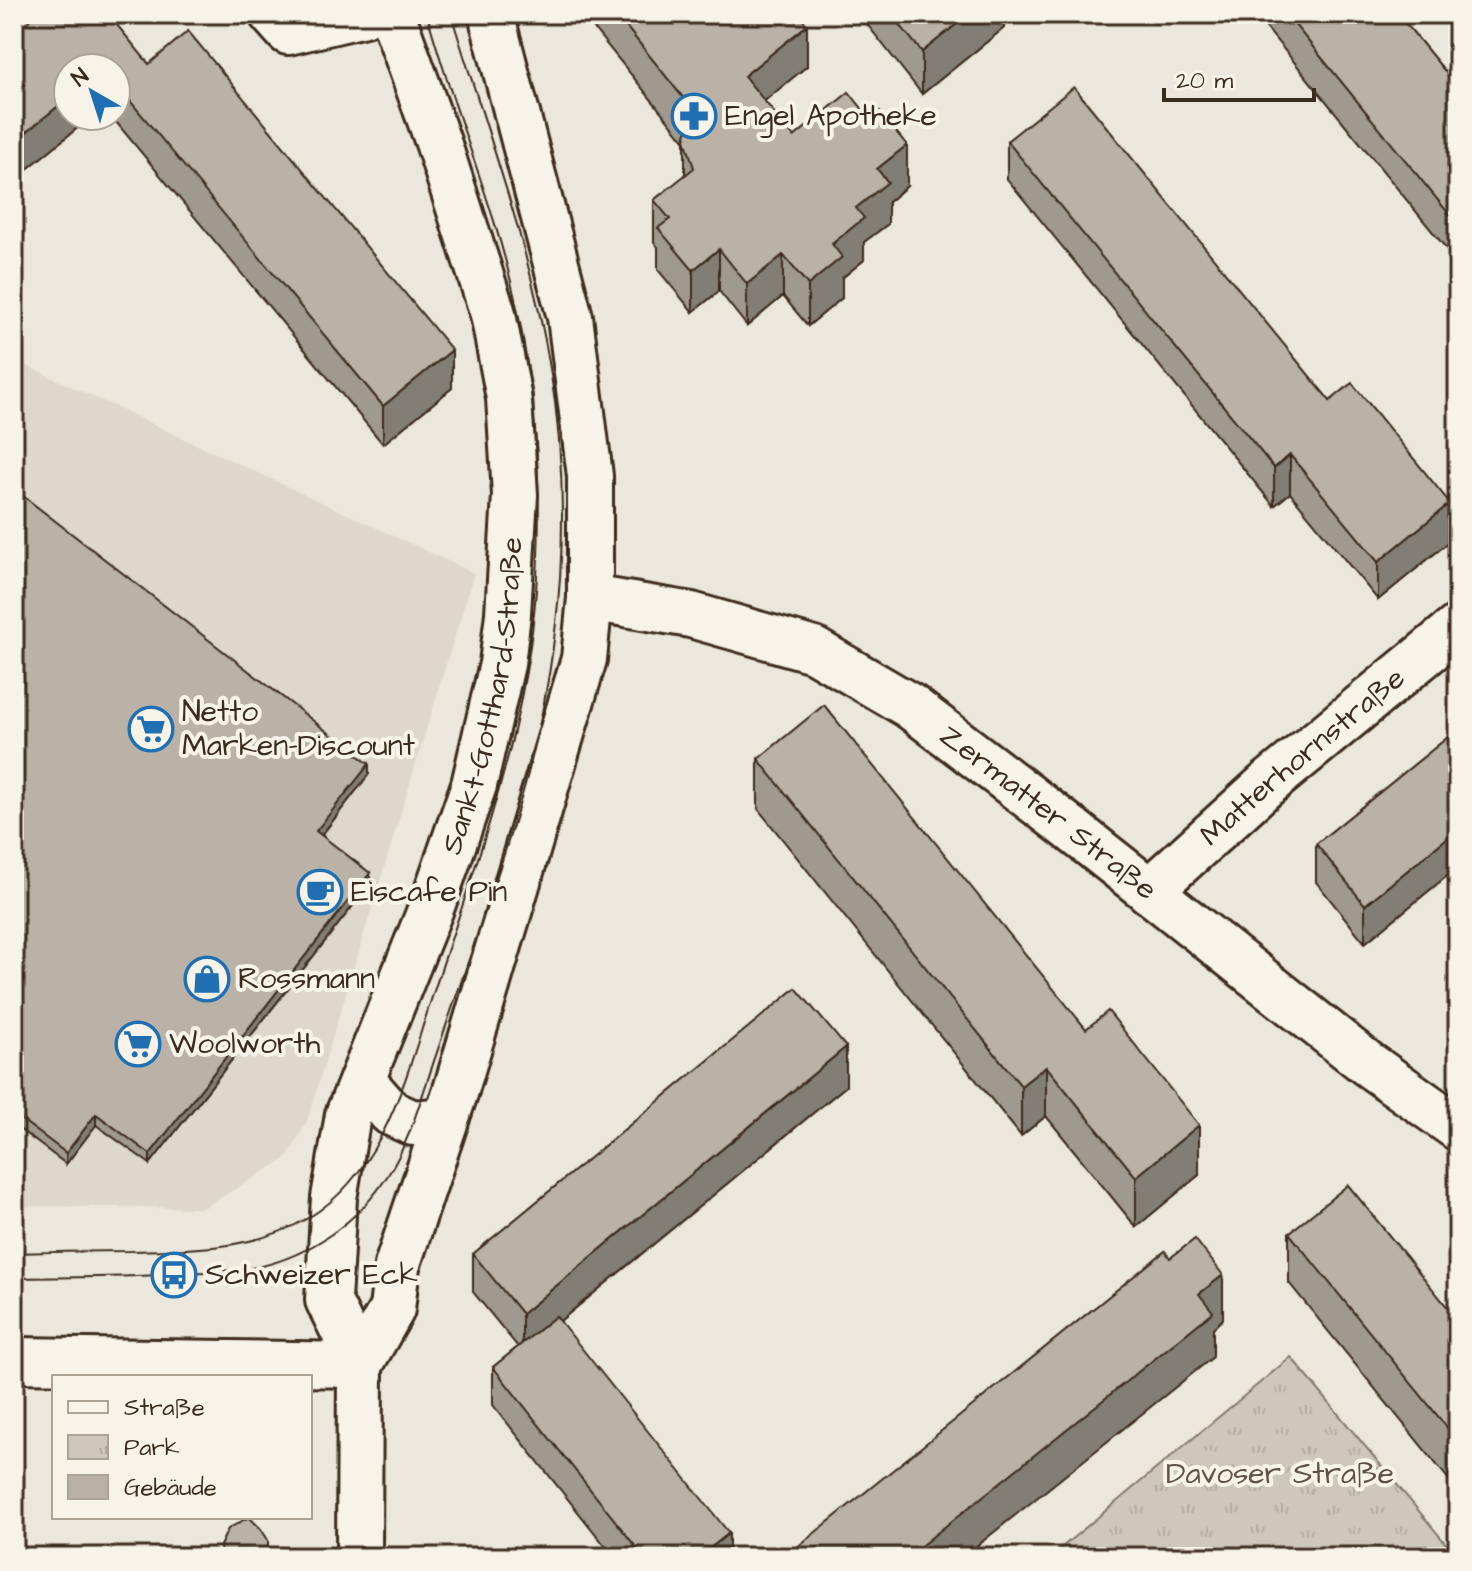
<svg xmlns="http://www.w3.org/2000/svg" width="1472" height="1571" viewBox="0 0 1472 1571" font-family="'Architects Daughter',sans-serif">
<defs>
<pattern id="park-tufts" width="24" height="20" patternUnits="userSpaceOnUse" patternTransform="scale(2)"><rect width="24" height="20" fill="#cec8bc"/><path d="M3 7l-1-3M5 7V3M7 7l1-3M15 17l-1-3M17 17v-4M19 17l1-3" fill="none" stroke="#b2aca1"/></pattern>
</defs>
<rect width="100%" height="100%" fill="#ece7dc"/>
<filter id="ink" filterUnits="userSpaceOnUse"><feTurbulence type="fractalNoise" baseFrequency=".0125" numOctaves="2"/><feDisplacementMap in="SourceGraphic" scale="16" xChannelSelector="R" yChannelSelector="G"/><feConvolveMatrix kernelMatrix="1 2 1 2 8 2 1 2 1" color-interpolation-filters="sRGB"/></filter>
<g filter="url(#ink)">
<path fill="#ddd7cc" d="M 14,360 L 474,573 L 307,1121 L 287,1158 L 203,1208 L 14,1206 Z"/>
<path fill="url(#park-tufts)" stroke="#84796d" stroke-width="2" d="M 1291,1357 L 1457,1557 L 1050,1557 Z"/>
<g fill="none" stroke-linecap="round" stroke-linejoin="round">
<g stroke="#3b2a1e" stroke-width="50">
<g id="minor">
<path d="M 272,14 L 288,32 L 364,14"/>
<path id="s1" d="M 590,598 L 691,615 L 814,650 L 910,706 L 1066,825 L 1368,1064 L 1458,1128"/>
<path id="s2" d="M 1149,891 L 1265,786 L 1458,627"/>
<path d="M 362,1080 L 391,1113 L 413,1123 L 446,1120"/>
<path d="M 14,1360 L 360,1365"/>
<path d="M 360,1365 L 392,1309 L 397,1266 L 456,1090 L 584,659 L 590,598 L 590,476 L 570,317 L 491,14"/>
<path id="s3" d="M 359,1557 L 360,1365 L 328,1300 L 334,1198 L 348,1115 L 433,903 L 474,785 L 502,664 L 508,614 L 515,495 L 509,398 L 493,314 L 438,142 L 392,14"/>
</g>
</g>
<use href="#minor" stroke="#f7f3e8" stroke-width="44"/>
<g stroke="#3b2a1e" stroke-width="2">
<path d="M 14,1253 C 53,1252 93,1251 132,1251 C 193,1249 255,1250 308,1218 C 387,1171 408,1068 435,988 C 467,890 503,794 522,693 C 547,568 543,433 517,308 C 496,208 454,113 427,14"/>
<path d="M 14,1278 C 77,1277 140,1278 203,1272 C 220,1270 240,1271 257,1267 C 310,1256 360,1220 388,1175 C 407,1146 417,1111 428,1079 C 461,980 498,881 526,781 C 562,647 573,505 550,368 C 530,246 487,132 451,14"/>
</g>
</g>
<g fill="#a09990" stroke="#3b2a1e" stroke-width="2">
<path d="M 582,14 L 799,14 L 807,66 L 764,101 L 794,137 L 907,186 L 888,202 L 888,224 L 864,242 L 864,260 L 842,278 L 842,298 L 808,326 L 783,296 L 747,326 L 719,291 L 693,312 L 658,270 L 658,247 L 654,242 L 654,200 L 685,176 L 685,141 Z"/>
<path d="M 859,14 L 1004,14 L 1004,28 L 922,94 Z"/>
<path d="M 1255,14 L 1398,14 L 1458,87 L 1458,263 Z"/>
<path d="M 14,33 L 149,64 L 452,388 L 383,444 L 111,116 L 116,116 L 116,68 L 68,68 L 92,116 L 14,180 Z"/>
<path d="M 1007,141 L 1330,401 L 1450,541 L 1378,600 L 1290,493 L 1274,506 L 1007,179 Z"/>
<path d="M 14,489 L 369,774 L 322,835 L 370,884 L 150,1164 L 96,1125 L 66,1164 L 14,1125 Z"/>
<path d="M 1458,729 L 1458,867 L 1365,943 L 1316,882 L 1316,844 Z"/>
<path d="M 758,759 L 1199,1175 L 1136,1227 L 1046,1116 L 1021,1136 L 758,809 Z"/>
<path d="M 846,1086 L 560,1321 L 729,1557 L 614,1557 L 493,1405 L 493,1367 L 518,1347 L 473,1292 L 473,1254 Z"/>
<path d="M 1289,1233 L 1458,1320 L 1458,1491 L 1289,1283 Z"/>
</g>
<g fill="#827d75" stroke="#3b2a1e" stroke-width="2">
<path d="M 969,14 L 1004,14 L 1004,28 L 922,94 L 922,52 Z"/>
<path d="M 807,25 L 807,66 L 744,118 L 744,76 Z"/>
<path d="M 68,98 L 68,116 L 92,116 L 14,180 L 14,142 Z"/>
<path d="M 907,145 L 907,186 L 888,202 L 888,224 L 864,242 L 864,260 L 842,278 L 842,298 L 808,326 L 808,285 L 856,208 L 877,169 Z"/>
<path d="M 719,249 L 719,291 L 693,312 L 693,270 Z"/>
<path d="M 783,255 L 783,296 L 747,326 L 747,284 Z"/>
<path d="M 452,350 L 452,388 L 383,444 L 383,406 Z"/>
<path d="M 1290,455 L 1290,493 L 1274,506 L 1274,468 Z"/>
<path d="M 1450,503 L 1450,541 L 1378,600 L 1378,562 Z"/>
<path d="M 369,764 L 369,774 L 316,842 L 316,831 Z"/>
<path d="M 1458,829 L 1458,867 L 1365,943 L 1365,905 Z"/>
<path d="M 370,873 L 370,884 L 150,1164 L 150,1154 Z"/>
<path d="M 846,1047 L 846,1086 L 522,1352 L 522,1314 Z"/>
<path d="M 1046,1066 L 1046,1116 L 1021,1136 L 1021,1086 Z"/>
<path d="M 96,1114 L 96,1125 L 66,1164 L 66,1153 Z"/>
<path d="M 1199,1125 L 1199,1175 L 1136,1227 L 1136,1177 Z"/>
<path d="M 1223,1275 L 1223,1319 L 1213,1328 L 1213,1357 L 963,1557 L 907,1557 L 1199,1294 Z"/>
<path d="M 17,1472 L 17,1510 L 14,1511 L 14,1473 Z"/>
<path d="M 729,1533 L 729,1557 L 699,1557 Z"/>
</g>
<g fill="#bab2a7" stroke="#3b2a1e" stroke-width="2">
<path d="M 37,14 L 108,14 L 149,64 L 188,31 L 452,350 L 383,406 L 116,84 L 116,68 L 68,68 L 68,98 L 14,142 L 14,33 Z"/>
<path d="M 616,14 L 799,14 L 807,25 L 744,76 L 794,137 L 849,92 L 865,112 L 874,105 L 907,145 L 877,169 L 888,182 L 856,208 L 864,218 L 832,244 L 842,257 L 808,285 L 783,255 L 747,284 L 719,249 L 693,270 L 658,228 L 670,219 L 654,200 L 694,168 L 685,139 L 693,110 Z"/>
<path d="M 891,14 L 969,14 L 922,52 Z"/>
<path d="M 1286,14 L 1398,14 L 1458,87 L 1458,225 Z"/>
<path d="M 1074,87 L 1330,401 L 1352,383 L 1450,503 L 1378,562 L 1290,455 L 1274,468 L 1007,141 Z"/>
<path d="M 14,489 L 369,764 L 316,831 L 370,873 L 150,1154 L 96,1114 L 66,1153 L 14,1114 Z"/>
<path d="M 824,705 L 1086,1029 L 1108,1011 L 1199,1125 L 1136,1177 L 1046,1066 L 1021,1086 L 758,759 Z"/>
<path d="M 1458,729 L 1458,829 L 1365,905 L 1316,844 Z"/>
<path d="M 796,988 L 846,1047 L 522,1314 L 473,1254 Z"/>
<path d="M 1348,1185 L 1458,1320 L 1458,1441 L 1289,1233 Z"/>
<path d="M 1195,1239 L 1223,1275 L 1199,1294 L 1213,1312 L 907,1557 L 787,1557 L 786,1556 L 1165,1251 L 1170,1258 Z"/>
<path d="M 556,1316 L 729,1533 L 699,1557 L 644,1557 L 493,1367 Z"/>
<path d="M 14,1454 L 17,1472 L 14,1473 Z"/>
<path d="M 249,1517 L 261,1529 L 268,1540 L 268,1557 L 221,1557 L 220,1546 L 228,1529 Z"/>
</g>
</g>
<defs>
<g id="pharmacy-ring" transform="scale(2.3)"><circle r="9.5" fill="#f7f3e8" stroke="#1f6fb2" stroke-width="1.5"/><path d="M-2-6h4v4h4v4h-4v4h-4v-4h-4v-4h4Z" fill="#1f6fb2"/></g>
<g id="supermarket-ring" transform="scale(2.3)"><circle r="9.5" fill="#f7f3e8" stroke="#1f6fb2" stroke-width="1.5"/><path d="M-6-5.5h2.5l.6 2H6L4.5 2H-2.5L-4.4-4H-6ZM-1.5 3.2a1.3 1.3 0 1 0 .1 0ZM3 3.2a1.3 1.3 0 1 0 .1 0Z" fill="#1f6fb2"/></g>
<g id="cafe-ring" transform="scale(2.3)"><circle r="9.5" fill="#f7f3e8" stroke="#1f6fb2" stroke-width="1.5"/><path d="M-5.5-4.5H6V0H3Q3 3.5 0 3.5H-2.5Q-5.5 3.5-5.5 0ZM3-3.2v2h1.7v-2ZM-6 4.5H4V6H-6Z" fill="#1f6fb2"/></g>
<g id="shop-ring" transform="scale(2.3)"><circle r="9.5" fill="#f7f3e8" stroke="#1f6fb2" stroke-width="1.5"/><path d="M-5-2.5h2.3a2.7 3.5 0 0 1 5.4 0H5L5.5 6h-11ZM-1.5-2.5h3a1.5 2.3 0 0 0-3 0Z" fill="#1f6fb2"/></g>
<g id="bus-ring" transform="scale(2.3)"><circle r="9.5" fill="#f7f3e8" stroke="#1f6fb2" stroke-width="1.5"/><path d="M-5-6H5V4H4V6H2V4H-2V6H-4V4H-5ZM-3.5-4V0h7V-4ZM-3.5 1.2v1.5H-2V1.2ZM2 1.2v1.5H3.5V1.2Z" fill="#1f6fb2"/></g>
</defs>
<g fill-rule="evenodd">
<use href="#pharmacy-ring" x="694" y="116"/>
<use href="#supermarket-ring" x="151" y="729"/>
<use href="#cafe-ring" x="320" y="892"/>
<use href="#shop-ring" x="207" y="979"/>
<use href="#supermarket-ring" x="138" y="1044"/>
<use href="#bus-ring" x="174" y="1275"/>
</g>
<g text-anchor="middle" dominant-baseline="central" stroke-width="8" stroke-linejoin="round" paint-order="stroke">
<g font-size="30" fill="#3b2a1e" stroke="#f7f3e8" text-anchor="start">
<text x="725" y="116">Engel Apotheke</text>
<text x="182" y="712">Netto<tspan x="182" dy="34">Marken-Discount</tspan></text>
<text x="351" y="892">Eiscafe Pin</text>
<text x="238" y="979">Rossmann</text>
<text x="169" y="1044">Woolworth</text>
<text x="205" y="1275">Schweizer Eck</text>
</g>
<g font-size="30" fill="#3b2a1e" stroke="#f7f3e8">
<text stroke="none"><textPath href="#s3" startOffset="894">Sankt-Gotthard-Straße</textPath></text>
<text stroke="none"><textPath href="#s2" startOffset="204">Matterhornstraße</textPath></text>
<text stroke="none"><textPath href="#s1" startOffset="516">Zermatter Straße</textPath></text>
</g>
<g font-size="30" fill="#605246" stroke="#f7f3e8">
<text x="1280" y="1474">Davoser Straße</text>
</g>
</g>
<rect width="1472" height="1571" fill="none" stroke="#f7f3e8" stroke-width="48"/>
<rect x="24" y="24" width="1424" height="1523" fill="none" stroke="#3b2a1e" stroke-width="3" filter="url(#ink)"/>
<rect x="52" y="1375" width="260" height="144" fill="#f7f3e8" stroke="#aca397" stroke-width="2"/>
<rect x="68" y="1401" width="40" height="12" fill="#f7f3e8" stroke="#aca397" stroke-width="2"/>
<text x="124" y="1415" font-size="24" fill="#3b2a1e">Straße</text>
<rect x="68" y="1435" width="40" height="24" fill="url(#park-tufts)" stroke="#aca397" stroke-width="2"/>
<text x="124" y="1455" font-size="24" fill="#3b2a1e">Park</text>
<rect x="68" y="1475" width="40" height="24" fill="#bab2a7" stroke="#aca397" stroke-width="2"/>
<text x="124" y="1495" font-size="24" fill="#3b2a1e">Gebäude</text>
<g transform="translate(92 92) rotate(321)"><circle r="38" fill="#f7f3e8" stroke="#aca397" stroke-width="2"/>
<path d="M0-6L14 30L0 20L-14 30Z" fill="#1f6fb2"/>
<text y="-12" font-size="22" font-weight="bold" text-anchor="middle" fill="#3b2a1e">N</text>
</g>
<path d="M1164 88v12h150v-12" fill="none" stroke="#3b2a1e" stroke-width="4"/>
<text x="1176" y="88" font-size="24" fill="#3b2a1e" stroke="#f7f3e8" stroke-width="6" paint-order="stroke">20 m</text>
</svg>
